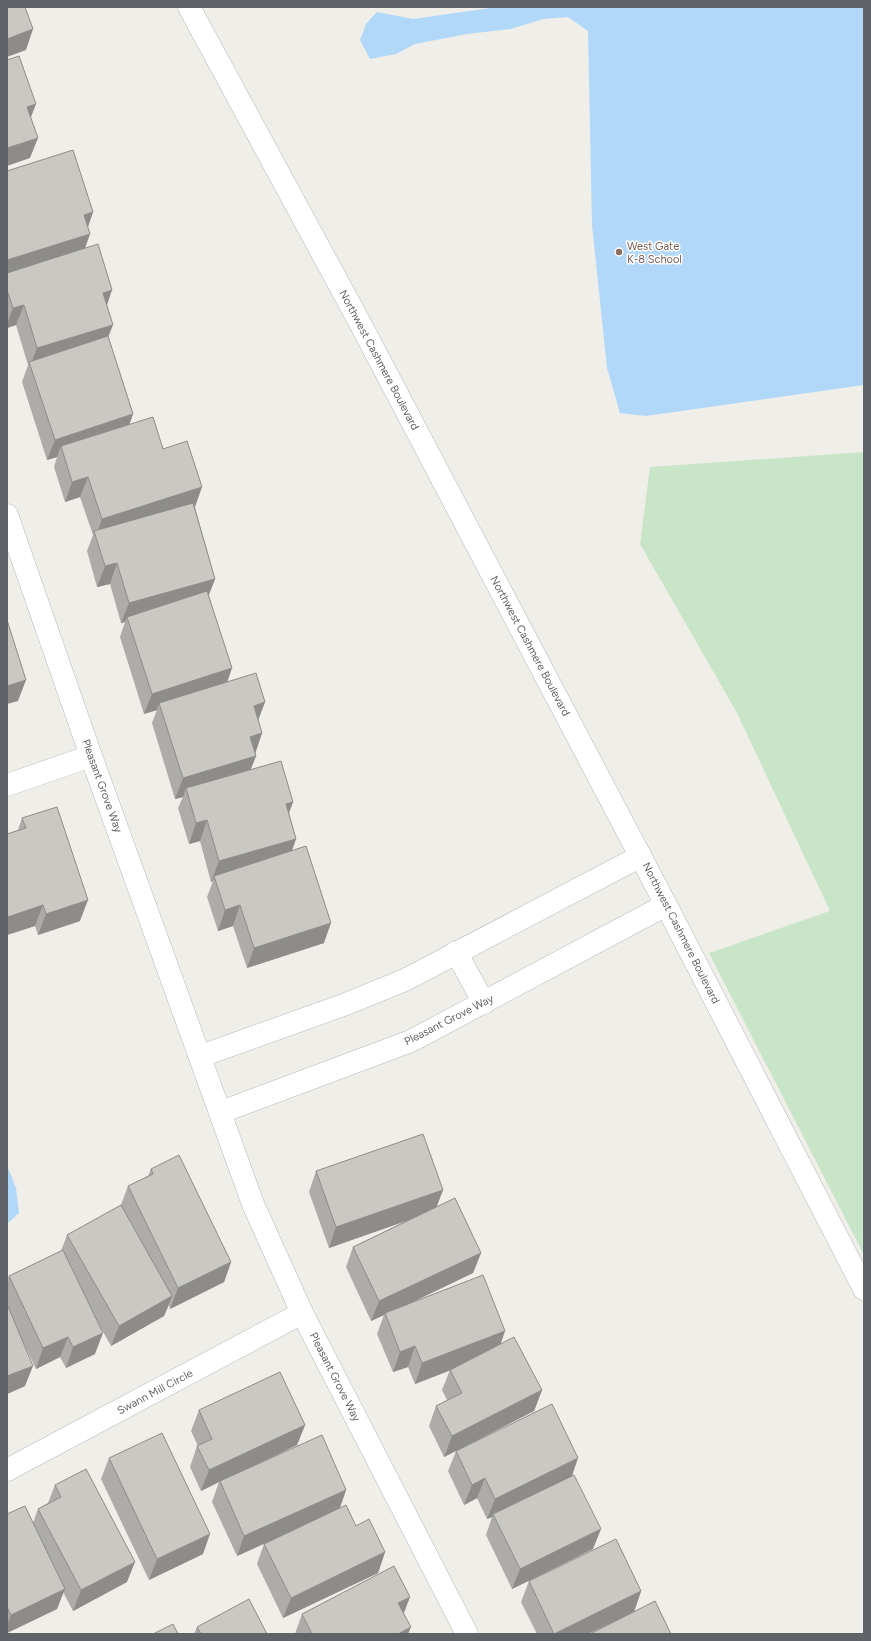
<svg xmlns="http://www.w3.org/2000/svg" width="871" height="1641" viewBox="0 0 871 1641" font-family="Figtree,sans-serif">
<rect width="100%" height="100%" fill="#f0eee9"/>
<path fill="#c8e5c8" d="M 864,452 L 864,1255 L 709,953 L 830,911 L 737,713 L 640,544 L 650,467 Z"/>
<g fill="#b1d8f8">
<path d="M 497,7 L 864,7 L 864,385 L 646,416 L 620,413 L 607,368 L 592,225 L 588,31 L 568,17 L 543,19 L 511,29 L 467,34 L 415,44 L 396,54 L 370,59 L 360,40 L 366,24 L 377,12 L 413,19 Z"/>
<path d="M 7,1165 L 16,1188 L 19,1213 L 7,1224 Z"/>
</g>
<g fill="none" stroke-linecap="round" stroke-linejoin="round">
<g stroke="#b5b8bb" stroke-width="23">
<g id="street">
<path d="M 7,515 L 91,756 L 253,1204 L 302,1313 L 467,1634"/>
<path d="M 7,785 L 91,756"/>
<path d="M 456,952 L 484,1003"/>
<path d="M 201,1056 L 346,1004 L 405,980 L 641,856"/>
<path d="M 221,1112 L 411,1041 L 666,905"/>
<path d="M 7,1470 L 302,1313"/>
</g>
</g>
<g stroke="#b4b7bb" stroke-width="23">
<path id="secondary" d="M 189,7 L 361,325 L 666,905 L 864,1289"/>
</g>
<use href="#street" stroke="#fff" stroke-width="22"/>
<use href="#secondary" stroke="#fff" stroke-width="22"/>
</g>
<g fill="#adaca8">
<path d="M 93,212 L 88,227 L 85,249 L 107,306 L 108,337 L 133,414 L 129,425 L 163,449 L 195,507 L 215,579 L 209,595 L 227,682 L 265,702 L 258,720 L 262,733 L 255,753 L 256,756 L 251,769 L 293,802 L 289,813 L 296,839 L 292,851 L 324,943 L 247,968 L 233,926 L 218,931 L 207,897 L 213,881 L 211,882 L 200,841 L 189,844 L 178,808 L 183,797 L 175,799 L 152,723 L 157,710 L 144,714 L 120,637 L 125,622 L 121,623 L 110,584 L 97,587 L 87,551 L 93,535 L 80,497 L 65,502 L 54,467 L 57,457 L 47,460 L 22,382 L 28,365 L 16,325 L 7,328 L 7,290 Z"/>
<path d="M 22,818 L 80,921 L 38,935 L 35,926 L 7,935 L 7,834 L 18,830 Z"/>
<path d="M 151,1169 L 231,1262 L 224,1282 L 170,1309 L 169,1305 L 164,1316 L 111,1346 L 96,1319 L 95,1354 L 66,1368 L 60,1357 L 36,1369 L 24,1344 L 25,1386 L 7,1394 L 7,1280 L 9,1276 L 61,1251 L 67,1235 L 121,1205 L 128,1186 L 148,1176 Z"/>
<path d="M 316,1171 L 443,1190 L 436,1207 L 481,1253 L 473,1273 L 407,1305 L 501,1344 L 542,1390 L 534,1411 L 460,1449 L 572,1475 L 593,1549 L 512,1589 L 486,1535 L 492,1517 L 487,1519 L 477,1498 L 464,1505 L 448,1471 L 456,1451 L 444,1457 L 429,1426 L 436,1406 L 447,1400 L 442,1390 L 450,1370 L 415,1384 L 408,1367 L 393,1372 L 377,1334 L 384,1315 L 371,1321 L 346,1267 L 353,1247 L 412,1218 L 329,1248 L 309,1192 Z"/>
<path d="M 199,1410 L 305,1425 L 297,1445 L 253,1466 L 346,1490 L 340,1508 L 356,1526 L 385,1552 L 378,1573 L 283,1618 L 257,1564 L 264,1544 L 270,1541 L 237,1556 L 212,1502 L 219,1482 L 201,1491 L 190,1467 L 197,1446 L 198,1446 L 191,1431 Z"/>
<path d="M 109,1458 L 203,1554 L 149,1580 L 101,1479 Z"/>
<path d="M 55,1485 L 127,1582 L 73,1611 L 63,1592 L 57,1609 L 7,1633 L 7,1514 L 33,1523 L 38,1509 L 48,1503 Z"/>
<path d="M 529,1581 L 641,1591 L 634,1612 L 588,1634 L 537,1634 L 521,1602 Z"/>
<path d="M 404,1613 L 398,1634 L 295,1634 L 302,1614 Z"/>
<path d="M 197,1627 L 267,1634 L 194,1634 Z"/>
</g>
<g fill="#8d8c88">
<path d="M 33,29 L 26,50 L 7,57 L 7,39 Z"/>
<path d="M 36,104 L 28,125 L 27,107 Z"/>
<path d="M 38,138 L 30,158 L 7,166 L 7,148 Z"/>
<path d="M 93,212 L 86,232 L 84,215 Z"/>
<path d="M 90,234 L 83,254 L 7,278 L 7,260 Z"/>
<path d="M 112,290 L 105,311 L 103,293 Z"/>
<path d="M 24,305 L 16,325 L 7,328 L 7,324 L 13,308 Z"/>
<path d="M 113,325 L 105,345 L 30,366 L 37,348 Z"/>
<path d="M 133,414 L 126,434 L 61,446 L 57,457 L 47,460 L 55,440 Z"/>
<path d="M 88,477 L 80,497 L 65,502 L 72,482 Z"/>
<path d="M 202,487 L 195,507 L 97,539 L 96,536 L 102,519 Z"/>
<path d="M 117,563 L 110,584 L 97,587 L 105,566 Z"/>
<path d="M 215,579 L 207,599 L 127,617 L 125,622 L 121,623 L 129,603 Z"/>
<path d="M 232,668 L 225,689 L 159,703 L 157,710 L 144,714 L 152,694 Z"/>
<path d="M 26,680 L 18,701 L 7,704 L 7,686 Z"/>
<path d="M 265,702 L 257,723 L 254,706 Z"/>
<path d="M 262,733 L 255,754 L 250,737 Z"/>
<path d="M 256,756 L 248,776 L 186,788 L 183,797 L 175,799 L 183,778 Z"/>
<path d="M 293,802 L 285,823 L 286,804 Z"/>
<path d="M 207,820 L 200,841 L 189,844 L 196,823 Z"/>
<path d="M 296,839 L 288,860 L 214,876 L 213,881 L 211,882 L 219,861 Z"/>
<path d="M 88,900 L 80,921 L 38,935 L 46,914 Z"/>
<path d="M 43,905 L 35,926 L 7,935 L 7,920 L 8,917 Z"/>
<path d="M 240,905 L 233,926 L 218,931 L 225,910 Z"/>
<path d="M 331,923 L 324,943 L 247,968 L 254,948 Z"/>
<path d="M 443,1190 L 435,1211 L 329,1248 L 336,1227 Z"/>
<path d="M 481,1253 L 473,1273 L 385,1315 L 385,1313 L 384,1315 L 371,1321 L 379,1301 Z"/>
<path d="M 231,1262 L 224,1282 L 170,1309 L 178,1288 Z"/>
<path d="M 172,1296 L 164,1316 L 111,1346 L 119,1326 Z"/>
<path d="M 505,1331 L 498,1352 L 415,1384 L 422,1363 Z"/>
<path d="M 103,1333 L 95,1354 L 66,1368 L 73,1347 Z"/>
<path d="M 68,1337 L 60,1357 L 36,1369 L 43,1348 Z"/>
<path d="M 415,1346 L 408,1367 L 393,1372 L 400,1352 Z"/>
<path d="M 33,1366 L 25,1386 L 7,1394 L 7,1376 Z"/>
<path d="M 542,1390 L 534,1411 L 444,1457 L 452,1436 Z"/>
<path d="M 305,1425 L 297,1445 L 220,1482 L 220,1481 L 219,1482 L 201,1491 L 209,1470 Z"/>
<path d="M 578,1458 L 571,1479 L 493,1514 L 492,1517 L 487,1519 L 495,1499 Z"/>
<path d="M 485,1478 L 477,1498 L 464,1505 L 472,1485 Z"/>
<path d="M 346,1490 L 339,1510 L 237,1556 L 244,1536 Z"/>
<path d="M 601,1529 L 593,1549 L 512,1589 L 520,1569 Z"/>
<path d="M 210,1534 L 203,1554 L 149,1580 L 157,1559 Z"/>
<path d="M 385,1552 L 378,1573 L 283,1618 L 291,1598 Z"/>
<path d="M 135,1562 L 127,1582 L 73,1611 L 81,1590 Z"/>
<path d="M 65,1589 L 57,1609 L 7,1633 L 7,1625 L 11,1615 Z"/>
<path d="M 641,1591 L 634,1612 L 588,1634 L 554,1634 Z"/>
<path d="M 410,1597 L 402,1618 L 398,1603 Z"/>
<path d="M 411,1627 L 408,1634 L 398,1634 Z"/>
</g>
<g fill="#c9c8c3" stroke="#8d8c88">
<path d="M 7,7 L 25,7 L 33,29 L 7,39 Z"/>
<path d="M 19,56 L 36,104 L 27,107 L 38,138 L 7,148 L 7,60 Z"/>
<path d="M 73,150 L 93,212 L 84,215 L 90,234 L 7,260 L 7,171 Z"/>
<path d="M 98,244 L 112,290 L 103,293 L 113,325 L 37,348 L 24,305 L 13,308 L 7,290 L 7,273 Z"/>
<path d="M 108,336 L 133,414 L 55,440 L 29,362 Z"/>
<path d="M 153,417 L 163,449 L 187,441 L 202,487 L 102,519 L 88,477 L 72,482 L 61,446 Z"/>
<path d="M 193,503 L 215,579 L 129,603 L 117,563 L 105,566 L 94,531 Z"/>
<path d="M 207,591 L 232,668 L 152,694 L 127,617 Z"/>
<path d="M 7,620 L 26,680 L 7,686 Z"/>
<path d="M 256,673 L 265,702 L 254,706 L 262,733 L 250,737 L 256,756 L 183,778 L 159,703 Z"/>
<path d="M 281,761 L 293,802 L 286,804 L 296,839 L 219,861 L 207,820 L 196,823 L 186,788 Z"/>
<path d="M 57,807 L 88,900 L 46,914 L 43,905 L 8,917 L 7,913 L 7,834 L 26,828 L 22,818 Z"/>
<path d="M 306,846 L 331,923 L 254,948 L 240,905 L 225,910 L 214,876 Z"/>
<path d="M 423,1134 L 443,1190 L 336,1227 L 316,1171 Z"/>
<path d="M 179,1155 L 231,1262 L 178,1288 L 128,1186 L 153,1174 L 151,1169 Z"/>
<path d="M 455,1198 L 481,1253 L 379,1301 L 353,1247 Z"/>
<path d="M 121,1205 L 172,1296 L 119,1326 L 67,1235 Z"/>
<path d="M 63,1250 L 103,1333 L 73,1347 L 68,1337 L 43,1348 L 9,1276 Z"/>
<path d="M 483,1275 L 505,1331 L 422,1363 L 415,1346 L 400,1352 L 385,1313 Z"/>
<path d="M 7,1304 L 33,1366 L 7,1376 Z"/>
<path d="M 514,1337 L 542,1390 L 452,1436 L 436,1406 L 462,1393 L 450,1370 Z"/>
<path d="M 280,1372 L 305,1425 L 209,1470 L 197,1446 L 212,1439 L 199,1410 Z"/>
<path d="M 552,1404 L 578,1458 L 495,1499 L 485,1478 L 472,1485 L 456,1451 Z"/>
<path d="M 162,1433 L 210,1534 L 157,1559 L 109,1458 Z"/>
<path d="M 322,1435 L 346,1490 L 244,1536 L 220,1481 Z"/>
<path d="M 86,1469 L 135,1562 L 81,1590 L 38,1509 L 61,1497 L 55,1485 Z"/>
<path d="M 574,1475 L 601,1529 L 520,1569 L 493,1514 Z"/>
<path d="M 346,1505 L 356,1526 L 369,1519 L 385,1552 L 291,1598 L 264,1544 Z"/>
<path d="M 25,1506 L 65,1589 L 11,1615 L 7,1607 L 7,1514 Z"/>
<path d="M 616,1539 L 641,1591 L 554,1634 L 529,1581 Z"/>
<path d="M 394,1566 L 410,1597 L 398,1603 L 411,1627 L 398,1634 L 312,1634 L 302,1614 Z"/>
<path d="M 249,1599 L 267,1634 L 201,1634 L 197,1627 Z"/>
<path d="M 655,1601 L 671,1634 L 590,1634 Z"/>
<path d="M 173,1624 L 178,1634 L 153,1634 Z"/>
</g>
<circle fill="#8d6e63" stroke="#fff" stroke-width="1.5" cx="619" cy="252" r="4"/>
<g text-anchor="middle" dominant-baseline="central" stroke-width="3" stroke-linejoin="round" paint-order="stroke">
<g font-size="11" fill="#785e54" stroke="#fff" text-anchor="start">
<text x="627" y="246">West Gate<tspan x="627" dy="13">K-8 School</tspan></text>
</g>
<g font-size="11" fill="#606367" stroke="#fff">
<text transform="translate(379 360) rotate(62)">Northwest Cashmere Boulevard</text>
<text transform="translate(530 646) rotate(62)">Northwest Cashmere Boulevard</text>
<text transform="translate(102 786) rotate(70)">Pleasant Grove Way</text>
<text transform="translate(681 933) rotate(63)">Northwest Cashmere Boulevard</text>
<text transform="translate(449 1020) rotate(-27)">Pleasant Grove Way</text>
<text transform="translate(335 1377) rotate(63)">Pleasant Grove Way</text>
<text transform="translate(155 1392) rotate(-28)">Swann Mill Circle</text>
</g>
</g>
<rect width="871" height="1641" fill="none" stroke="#606367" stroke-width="16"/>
</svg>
